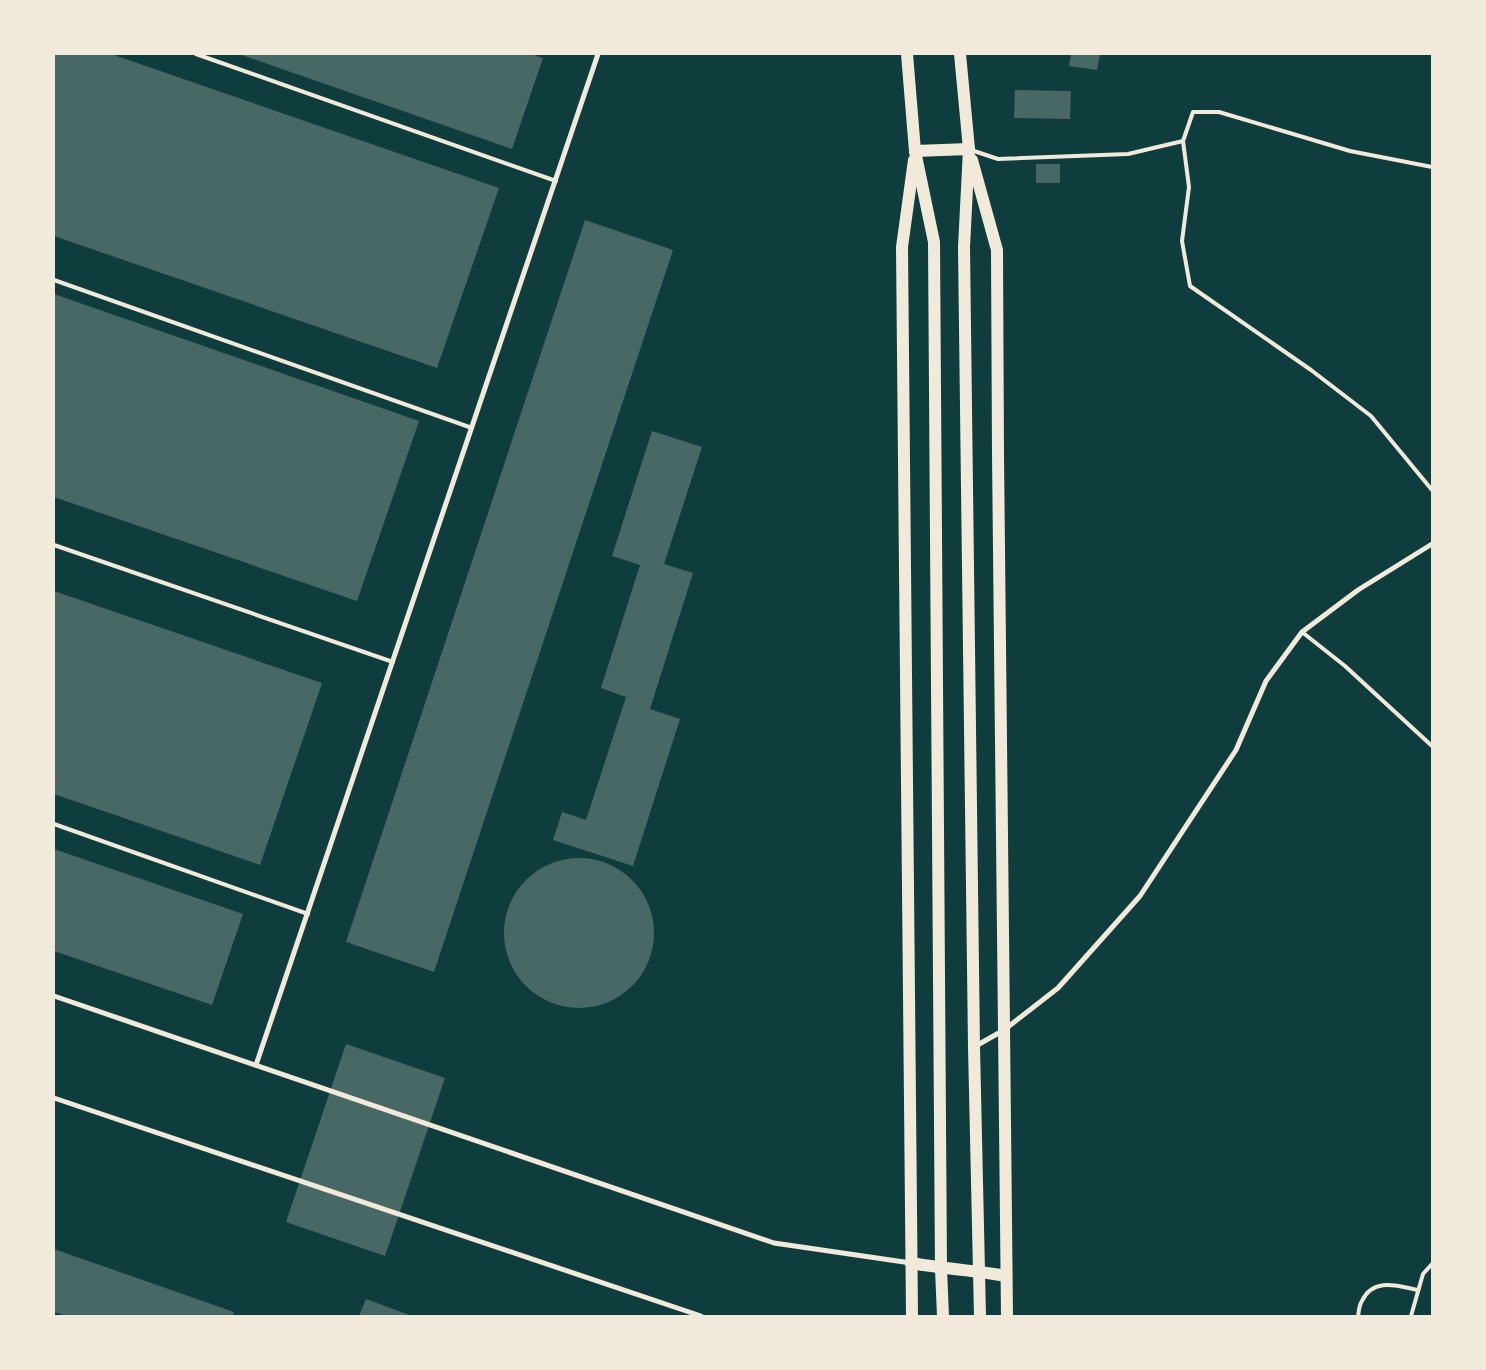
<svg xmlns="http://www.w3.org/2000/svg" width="1486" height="1370" viewBox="0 0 1486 1370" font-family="Raleway,sans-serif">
<rect width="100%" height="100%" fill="#0f3d3e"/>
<g fill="#486865">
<path d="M 54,54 L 111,54 L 499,188 L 437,368 L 54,236 Z"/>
<path d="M 239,54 L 531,54 L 543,58 L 512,149 Z"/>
<path d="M 1071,54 L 1100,54 L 1097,70 L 1069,66 Z"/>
<path d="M 1015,90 L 1071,91 L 1070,119 L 1014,118 Z"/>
<rect x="1036" y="164" width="24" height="19"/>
<path d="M 585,220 L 673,250 L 434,972 L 346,942 Z"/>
<path d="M 54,294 L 419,421 L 357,601 L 54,497 Z"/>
<path d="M 652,431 L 702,447 L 664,564 L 693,573 L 650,709 L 680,719 L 633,866 L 553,840 L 562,812 L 586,820 L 626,697 L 601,688 L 640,565 L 612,556 Z"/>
<path d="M 54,591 L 322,683 L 260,865 L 54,794 Z"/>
<path d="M 54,849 L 243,914 L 212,1005 L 54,951 Z"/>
<circle cx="579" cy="933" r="75"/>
<path d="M 346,1044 L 445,1078 L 385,1256 L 286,1222 Z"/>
<path d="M 54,1249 L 234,1312 L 233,1316 L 66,1316 L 54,1312 Z"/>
<path d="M 366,1299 L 412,1316 L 359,1316 Z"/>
</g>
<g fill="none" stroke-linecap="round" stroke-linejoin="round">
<g stroke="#f1e9da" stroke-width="4">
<path d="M 196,54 L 556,181"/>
<path d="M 1183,141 L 1189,187 L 1182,241 L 1190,286 L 1311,370 L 1371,416 L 1432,490"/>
<path d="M 971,150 L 998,159 L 1128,154 L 1183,141 L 1193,112 L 1219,112 L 1350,151 L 1432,167"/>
<path d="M 54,280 L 472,428"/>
<path d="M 54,545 L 393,662"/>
<path d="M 1302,632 L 1345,666 L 1432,746"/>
<path d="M 54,824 L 308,914"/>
<path d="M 1358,1316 C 1359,1311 1359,1305 1362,1301 C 1373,1277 1398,1286 1418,1290"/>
<path d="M 1411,1316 L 1423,1274 L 1432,1264"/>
</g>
<g stroke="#f1e9da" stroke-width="5">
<path d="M 54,996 L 774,1243 L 911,1263"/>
<path d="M 974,1047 L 1004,1030 L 1058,988 L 1140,896 L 1236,750 L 1266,681 L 1302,632 L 1358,590 L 1432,544"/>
<path d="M 256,1065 L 598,54"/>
<path d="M 54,1098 L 701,1316"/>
</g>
<g stroke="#f1e9da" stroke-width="12">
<path d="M 907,54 L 915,151 L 934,242 L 941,1269 L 943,1316"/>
<path d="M 960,54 L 969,149 L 964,247 L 974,1047 L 980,1316"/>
<path d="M 915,151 L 969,149"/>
<path d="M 972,160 L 997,250 L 998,454 L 1007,1316"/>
<path d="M 911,1263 C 943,1269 975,1270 1006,1276"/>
<path d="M 912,1316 L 902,247 L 914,160"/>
</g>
</g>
<rect width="1486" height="1370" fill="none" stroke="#f1e9da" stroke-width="110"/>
</svg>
